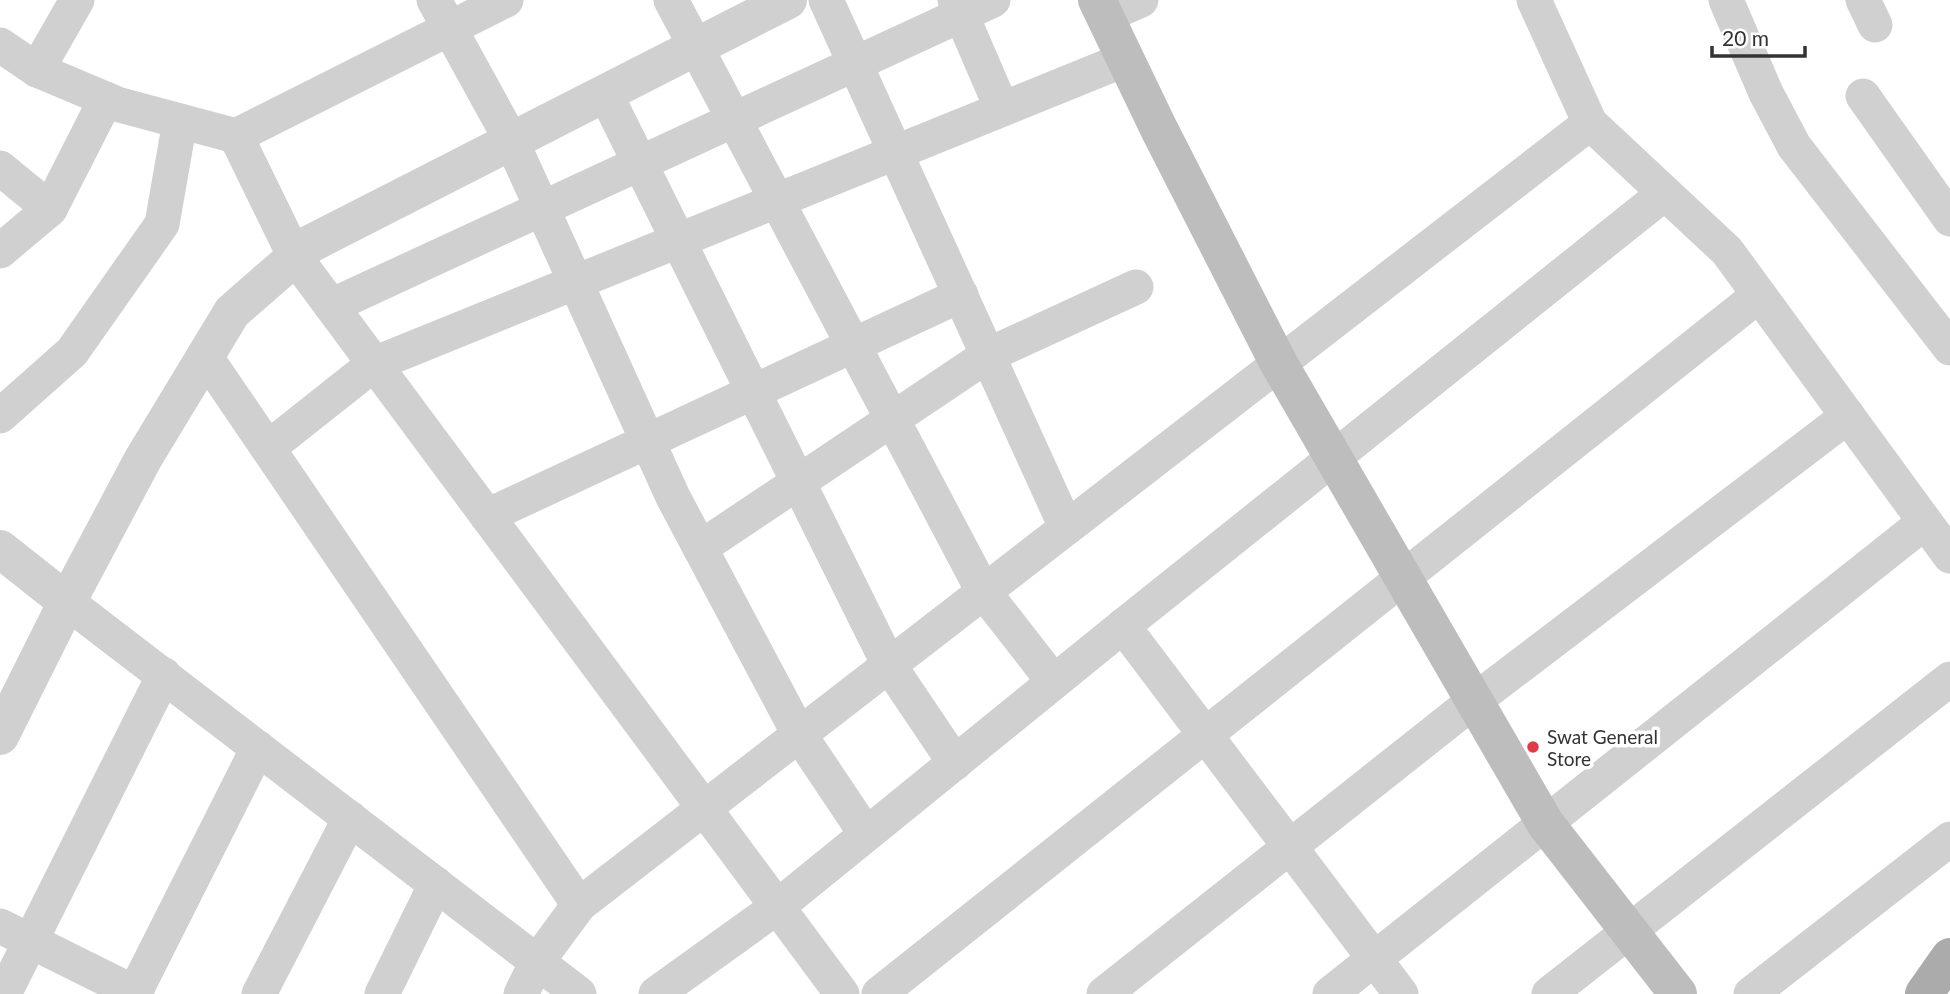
<svg xmlns="http://www.w3.org/2000/svg" width="1950" height="994" viewBox="0 0 1950 994" font-family="Lato,sans-serif">
<rect width="100%" height="100%" fill="#fff"/>
<g fill="none" stroke-linecap="round" stroke-linejoin="round">
<g stroke="#d0d0d0" stroke-width="35">
<path d="M 434,0 L 511,140 L 673,497 L 799,734 L 866,834"/>
<path d="M 671,0 L 983,591 L 1054,682"/>
<path d="M 826,0 L 1066,527"/>
<path d="M 955,0 L 1002,109"/>
<path d="M 1534,0 L 1590,123 L 1727,251 L 1950,556"/>
<path d="M 1726,0 L 1766,93 L 1794,146 L 1950,348"/>
<path d="M 1863,0 L 1875,25"/>
<path d="M 1105,16 L 1141,0"/>
<path d="M 0,45 L 37,70 L 120,105 L 236,136 L 506,0"/>
<path d="M 37,70 L 77,0"/>
<path d="M 605,93 L 889,665 L 955,763"/>
<path d="M 1863,96 L 1950,219"/>
<path d="M 236,136 L 295,257 L 842,994"/>
<path d="M 0,168 L 50,209"/>
<path d="M 0,251 L 50,209 L 106,99"/>
<path d="M 331,306 L 993,0"/>
<path d="M 205,356 L 579,905"/>
<path d="M 0,416 L 72,352 L 162,224 L 180,121"/>
<path d="M 268,448 L 374,364 L 1126,59"/>
<path d="M 487,516 L 961,295"/>
<path d="M 700,548 L 988,355 L 1136,287"/>
<path d="M 67,602 L 579,994"/>
<path d="M 1123,626 L 1401,994"/>
<path d="M 0,926 L 137,994"/>
<path d="M 4,994 L 164,675"/>
<path d="M 134,994 L 258,748"/>
<path d="M 259,994 L 350,818"/>
<path d="M 382,994 L 436,884"/>
<path d="M 521,994 L 537,962 L 579,905 L 1590,123"/>
<path d="M 656,994 L 777,907 L 1123,626 L 1665,193"/>
<path d="M 879,994 L 1759,295"/>
<path d="M 1104,994 L 1474,701 L 1848,416"/>
<path d="M 1330,994 L 1925,522"/>
<path d="M 1549,994 L 1950,679"/>
<path d="M 1751,994 L 1950,839"/>
</g>
<g stroke="#d0d0d0" stroke-width="38">
<path d="M 0,549 L 67,602"/>
<path d="M 0,736 L 67,602 L 143,459 L 232,312 L 310,244 L 788,0"/>
</g>
<path stroke="#bdbdbd" stroke-width="38" d="M 1097,0 L 1159,129 L 1278,362 L 1545,823 L 1678,994"/>
<path stroke="#ababab" stroke-width="38" d="M 1924,994 L 1950,957"/>
</g>
<circle fill="#e63946" stroke="#fff" stroke-width="2.5" cx="1533" cy="747" r="7"/>
<g text-anchor="middle" dominant-baseline="central" stroke-width="7" stroke-linejoin="round" paint-order="stroke">
<g font-size="19" fill="#333" stroke="#fff" text-anchor="start">
<text x="1547" y="736">Swat General<tspan x="1547" dy="22">Store</tspan></text>
</g>
</g>
<path d="M1712 46v10h93v-10" fill="none" stroke="#333333" stroke-width="3.5"/>
<text x="1722" y="46" font-size="21" fill="#333333" stroke="#ffffff" stroke-width="5" paint-order="stroke">20 m</text>
</svg>
